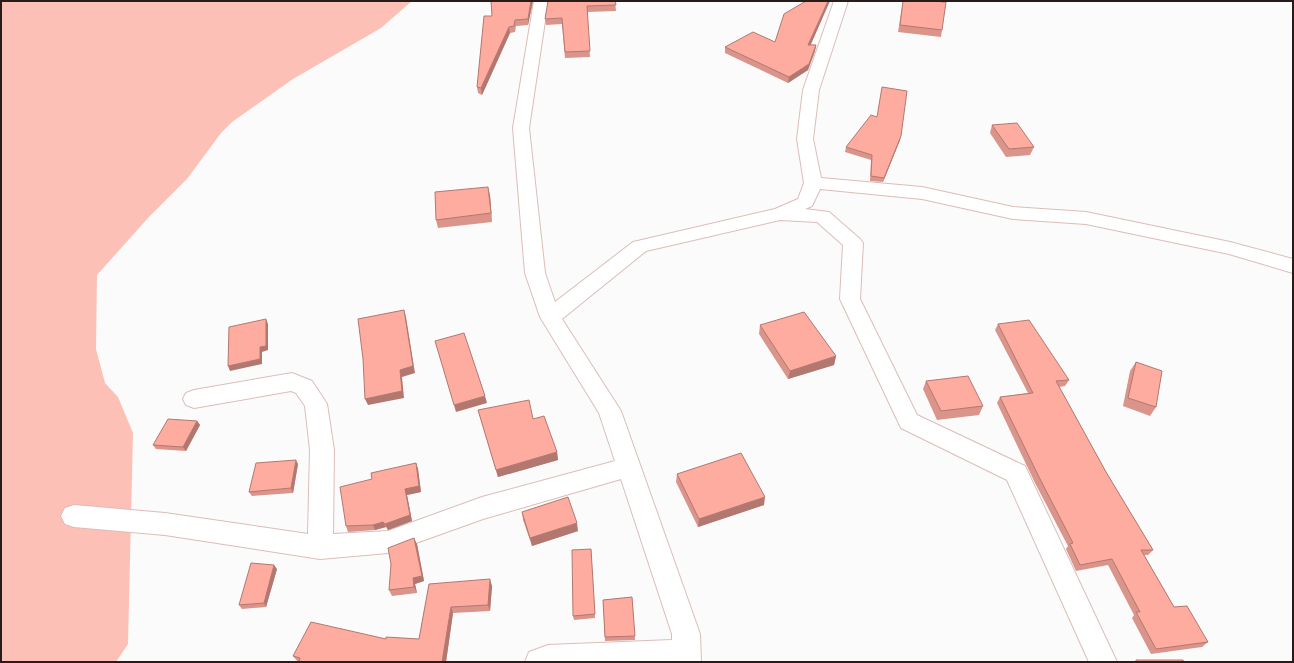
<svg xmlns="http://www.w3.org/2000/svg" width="1294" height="663" viewBox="0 0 1294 663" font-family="Signika,sans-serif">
<rect width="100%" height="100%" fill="#fbfbfb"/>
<path fill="#fcc0b7" d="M 1,1 L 412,1 L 381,28 L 293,79 L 232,122 L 221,133 L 187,179 L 148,218 L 97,275 L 96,349 L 105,383 L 118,397 L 133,433 L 128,644 L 116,662 L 1,662 Z"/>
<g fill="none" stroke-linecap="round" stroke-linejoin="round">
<g stroke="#dcbdb8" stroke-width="2">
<path id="street" d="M 534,1 L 548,1 L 529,128 L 545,273 L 555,302 L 633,242 L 775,209 L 798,199 L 804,183 L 797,139 L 803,90 L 834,1 L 848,1 L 819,90 L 813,139 L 821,178 L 922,187 L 1013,207 L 1086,212 L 1230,242 L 1293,259 L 1293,273 L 1229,254 L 1086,224 L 1013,219 L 922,199 L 820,189 L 812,206 L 805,209 L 829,212 L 860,239 L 863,243 L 860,299 L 917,415 L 1025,466 L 1117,662 L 1089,662 L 1007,480 L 901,428 L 840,299 L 843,245 L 817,222 L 780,220 L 646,251 L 562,319 L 621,411 L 700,634 L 701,662 L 525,662 L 529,652 L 548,645 L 672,640 L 672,634 L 621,479 L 483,519 L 388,553 L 320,559 L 165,535 L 74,527 L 65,524 L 61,516 L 65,508 L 74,505 L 165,513 L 308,534 L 310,450 L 305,406 L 296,393 L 291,391 L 194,408 L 186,405 L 183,399 L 186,393 L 194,390 L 292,373 L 312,381 L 327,404 L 334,450 L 333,534 L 388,531 L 482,497 L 615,461 L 599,413 L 540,317 L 525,273 L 513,128 Z"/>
</g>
<use href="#street" fill="#fff" fill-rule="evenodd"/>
</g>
<g fill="#da948a">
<path d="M 491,1 L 533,1 L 528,25 L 516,26 L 515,32 L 510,33 L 482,95 L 478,93 L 477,87 L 492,16 Z"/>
<path d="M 548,1 L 615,1 L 616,11 L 587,12 L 590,57 L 565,58 L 562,24 L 546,25 L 545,19 Z"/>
<path d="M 903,1 L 940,1 L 942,30 L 941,37 L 898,32 Z"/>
<path d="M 775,42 L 816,45 L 815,51 L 808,70 L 788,83 L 725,53 L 725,47 Z"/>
<path d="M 992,125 L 1034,147 L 1030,155 L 1006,157 L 990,133 Z"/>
<path d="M 900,140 L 883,182 L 870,181 L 871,160 L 845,152 L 846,147 Z"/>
<path d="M 490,195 L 492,222 L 438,228 L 436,220 Z"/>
<path d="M 998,324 L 1069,380 L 1065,386 L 1059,387 L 1106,472 L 1153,550 L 1148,555 L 1144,555 L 1174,607 L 1208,642 L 1202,647 L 1151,654 L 1132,618 L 1134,615 L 1108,565 L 1076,571 L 1066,549 L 1068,546 L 1035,483 L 997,403 L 1000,397 L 1028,393 L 995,330 Z"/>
<path d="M 760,325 L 836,356 L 834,365 L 788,379 L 759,334 Z"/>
<path d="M 1136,362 L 1156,407 L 1150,416 L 1123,406 L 1130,371 Z"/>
<path d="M 926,381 L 983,406 L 979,415 L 937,420 L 923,389 Z"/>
<path d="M 478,410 L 533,419 L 557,452 L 558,460 L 498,477 Z"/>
<path d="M 197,421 L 200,425 L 186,451 L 156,449 L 153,445 Z"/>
<path d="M 416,463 L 418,469 L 421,492 L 407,495 L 412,521 L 388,530 L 386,527 L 375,530 L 348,532 L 346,526 L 372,479 Z"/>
<path d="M 298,464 L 293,493 L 252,496 L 249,492 Z"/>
<path d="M 677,474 L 764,505 L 698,527 L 676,482 Z"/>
<path d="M 522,512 L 578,531 L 532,546 L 523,520 Z"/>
<path d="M 417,544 L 424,581 L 415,584 L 417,593 L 392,596 L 389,590 Z"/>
<path d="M 591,549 L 595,618 L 574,620 L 573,616 Z"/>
<path d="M 277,569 L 266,607 L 242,609 L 239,605 Z"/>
<path d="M 429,584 L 492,586 L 490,611 L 453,613 L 446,662 L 298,662 L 293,656 L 386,639 L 419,639 Z"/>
<path d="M 632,597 L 635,640 L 605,641 L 603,600 Z"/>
</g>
<g fill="#b27870">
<path d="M 531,1 L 533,1 L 528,25 L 528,19 Z"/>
<path d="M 828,1 L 830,1 L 808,51 L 808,45 Z"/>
<path d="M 509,27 L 510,33 L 482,95 L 481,88 Z"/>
<path d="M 816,45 L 815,51 L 808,70 L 788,83 L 789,77 Z"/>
<path d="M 901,136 L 900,140 L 883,182 L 884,178 Z"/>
<path d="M 488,187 L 490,195 L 492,222 L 491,213 Z"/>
<path d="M 404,310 L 406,317 L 415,373 L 402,377 L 404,398 L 368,405 L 365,399 L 400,370 Z"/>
<path d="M 266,319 L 268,324 L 268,350 L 262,352 L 262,364 L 230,371 L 228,366 L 260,347 Z"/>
<path d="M 836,356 L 834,365 L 788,379 L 790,371 Z"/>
<path d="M 485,396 L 487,403 L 456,412 L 454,405 Z"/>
<path d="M 197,421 L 200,425 L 186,451 L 183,447 Z"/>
<path d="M 557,452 L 558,460 L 498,477 L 496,470 Z"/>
<path d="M 296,460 L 298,464 L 293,493 L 291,488 Z"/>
<path d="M 416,463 L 418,469 L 421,492 L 407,495 L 412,521 L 388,530 L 385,524 L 405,489 Z"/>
<path d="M 765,497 L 764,505 L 698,527 L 699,519 Z"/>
<path d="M 383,522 L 386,527 L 375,530 L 373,525 Z"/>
<path d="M 577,523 L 578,531 L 532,546 L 530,538 Z"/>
<path d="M 414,538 L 417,544 L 424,581 L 415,584 L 417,593 L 414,587 L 413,578 Z"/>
<path d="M 274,565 L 277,569 L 266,607 L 264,603 Z"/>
<path d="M 490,579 L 492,586 L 490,611 L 488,605 Z"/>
<path d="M 451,607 L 453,613 L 446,662 L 442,662 Z"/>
</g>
<g fill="#feaca0" stroke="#b27870">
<path d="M 491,1 L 531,1 L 528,19 L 515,20 L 514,26 L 509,27 L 481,88 L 477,87 L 484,16 L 492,16 Z"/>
<path d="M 548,1 L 615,1 L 616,5 L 587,6 L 590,51 L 565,52 L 562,18 L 545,19 Z"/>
<path d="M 806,1 L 828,1 L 808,45 L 816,45 L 809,64 L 789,77 L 725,47 L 753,32 L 775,42 L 784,14 Z"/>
<path d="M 903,1 L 940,1 L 941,2 L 946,2 L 942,30 L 900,25 Z"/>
<path d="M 882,87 L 907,91 L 901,136 L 884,178 L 871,176 L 872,155 L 846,147 L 871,115 L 877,117 Z"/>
<path d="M 1017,123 L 1034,147 L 1009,149 L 992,125 Z"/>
<path d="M 488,187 L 491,213 L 436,220 L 435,192 Z"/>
<path d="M 404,310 L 413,366 L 400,370 L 402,391 L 365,399 L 363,359 L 358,319 Z"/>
<path d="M 804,312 L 836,356 L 790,371 L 760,325 Z"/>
<path d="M 266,319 L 266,346 L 260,347 L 260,359 L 228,366 L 229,327 Z"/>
<path d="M 1029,320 L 1069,380 L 1056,381 L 1106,472 L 1153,550 L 1141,550 L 1174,607 L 1187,606 L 1208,642 L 1156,649 L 1136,612 L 1140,612 L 1112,559 L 1080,565 L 1070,544 L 1073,543 L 1039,477 L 1000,397 L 1033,393 L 998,324 Z"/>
<path d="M 464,333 L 485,396 L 454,405 L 435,341 Z"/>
<path d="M 1136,362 L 1162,371 L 1156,407 L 1128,398 Z"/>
<path d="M 968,376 L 983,406 L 941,411 L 926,381 Z"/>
<path d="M 529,400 L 533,419 L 544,416 L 557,452 L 496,470 L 478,410 Z"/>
<path d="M 168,419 L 197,421 L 183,447 L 153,445 Z"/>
<path d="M 741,453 L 765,497 L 699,519 L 677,474 Z"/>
<path d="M 296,460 L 291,488 L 249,492 L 256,463 Z"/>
<path d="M 416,463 L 419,486 L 405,489 L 410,515 L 385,524 L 383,522 L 373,525 L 346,526 L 340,487 L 372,479 L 371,473 Z"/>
<path d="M 568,497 L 577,523 L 530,538 L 522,512 Z"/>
<path d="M 414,538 L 422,576 L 413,578 L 414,587 L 389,590 L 391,564 L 388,548 Z"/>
<path d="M 591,549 L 595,614 L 573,616 L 572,550 Z"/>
<path d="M 251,563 L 274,565 L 264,603 L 239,605 Z"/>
<path d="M 490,579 L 488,605 L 451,607 L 442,662 L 299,662 L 300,658 L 293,656 L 311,622 L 386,639 L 386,637 L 419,639 L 429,584 Z"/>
<path d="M 632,597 L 635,636 L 605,637 L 603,600 Z"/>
<path d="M 1136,660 L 1183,660 L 1184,662 L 1136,662 Z"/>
</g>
<rect width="1294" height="663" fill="none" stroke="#271c1a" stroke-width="4"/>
</svg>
